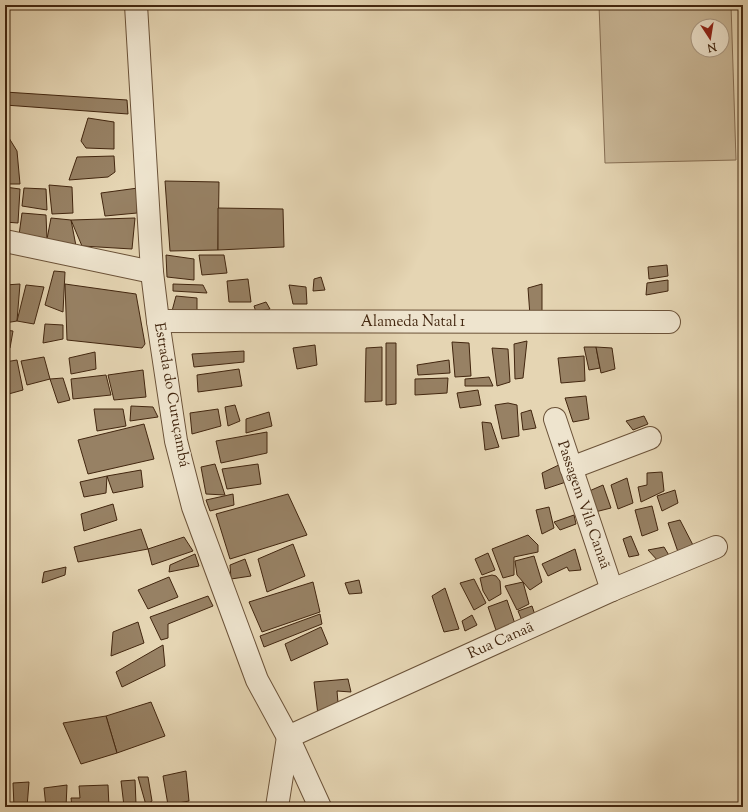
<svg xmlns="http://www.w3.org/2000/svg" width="748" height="812" viewBox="0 0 748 812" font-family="'Sorts Mill Goudy',serif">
<rect width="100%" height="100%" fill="#e5d5b3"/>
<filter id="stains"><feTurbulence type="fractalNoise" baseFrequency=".005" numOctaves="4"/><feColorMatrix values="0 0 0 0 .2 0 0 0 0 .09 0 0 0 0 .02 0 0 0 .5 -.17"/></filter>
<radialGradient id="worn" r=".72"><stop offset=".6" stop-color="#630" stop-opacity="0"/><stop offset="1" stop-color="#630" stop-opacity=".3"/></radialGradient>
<path fill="#c9b797" stroke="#866e53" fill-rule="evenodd" d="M 599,5 L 731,5 L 736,160 L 605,163 ZM 698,26 L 722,26 L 722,50 L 698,50 Z"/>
<g fill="#978164" stroke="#42260f">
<path d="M 5,92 L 127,100 L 128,114 L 5,105 Z"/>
<path d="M 88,118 L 114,122 L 114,149 L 86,148 L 81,141 Z"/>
<path d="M 9,138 L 17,151 L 20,184 L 7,184 L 5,173 L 5,141 Z"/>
<path d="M 114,156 L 115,172 L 108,177 L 69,180 L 77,157 Z"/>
<path d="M 165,181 L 219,182 L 218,250 L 170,251 Z"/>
<path d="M 49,185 L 72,187 L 73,213 L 52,214 Z"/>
<path d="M 5,187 L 20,189 L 18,223 L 5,222 Z"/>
<path d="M 24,188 L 46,189 L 47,210 L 22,206 Z"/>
<path d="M 138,188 L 137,213 L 105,216 L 101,193 Z"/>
<path d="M 218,208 L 283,209 L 284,247 L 218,250 Z"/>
<path d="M 22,213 L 46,215 L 47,239 L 19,235 Z"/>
<path d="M 51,218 L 71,220 L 76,246 L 47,239 Z"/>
<path d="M 135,218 L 132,249 L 82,246 L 71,220 Z"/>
<path d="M 166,255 L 194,259 L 194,280 L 167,277 Z"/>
<path d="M 199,255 L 224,255 L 227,273 L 202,275 Z"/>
<path d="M 667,265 L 668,276 L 649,279 L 648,267 Z"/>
<path d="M 54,271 L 65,272 L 63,312 L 45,305 Z"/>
<path d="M 321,277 L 325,290 L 313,291 L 314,279 Z"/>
<path d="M 248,279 L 251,302 L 229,302 L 227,281 Z"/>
<path d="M 668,280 L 668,291 L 646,295 L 647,283 Z"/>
<path d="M 20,284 L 17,321 L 5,323 L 5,285 Z"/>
<path d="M 65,284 L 136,294 L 145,344 L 142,348 L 67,340 Z"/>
<path d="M 173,284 L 203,285 L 207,293 L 173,291 Z"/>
<path d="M 542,284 L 542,314 L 530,316 L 528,288 Z"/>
<path d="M 26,285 L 44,287 L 34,324 L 17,321 Z"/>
<path d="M 289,285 L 306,287 L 307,304 L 293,304 Z"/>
<path d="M 176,296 L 197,298 L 197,312 L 172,311 Z"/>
<path d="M 266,302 L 270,309 L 256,312 L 254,306 Z"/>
<path d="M 45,324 L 63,325 L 63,339 L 43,343 Z"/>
<path d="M 5,330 L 13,331 L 10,348 L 5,348 Z"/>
<path d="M 527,341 L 523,378 L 515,379 L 514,344 Z"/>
<path d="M 452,342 L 469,343 L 471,376 L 455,377 Z"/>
<path d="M 386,343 L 396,343 L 396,404 L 386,405 Z"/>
<path d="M 315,345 L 317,365 L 297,369 L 293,348 Z"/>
<path d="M 382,347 L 382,401 L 365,402 L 366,348 Z"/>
<path d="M 584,347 L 596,347 L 600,368 L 589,370 Z"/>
<path d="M 596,347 L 612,348 L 615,369 L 601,373 Z"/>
<path d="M 492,348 L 508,349 L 510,382 L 497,386 Z"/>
<path d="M 244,351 L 244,362 L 194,367 L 192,354 Z"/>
<path d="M 95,352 L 96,369 L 71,374 L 69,358 Z"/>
<path d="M 584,356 L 585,381 L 561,383 L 558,358 Z"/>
<path d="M 44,357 L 50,379 L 27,385 L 21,361 Z"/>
<path d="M 17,360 L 23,390 L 5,395 L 5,362 Z"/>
<path d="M 449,360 L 450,373 L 418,375 L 417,365 Z"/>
<path d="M 239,369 L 242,386 L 198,392 L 197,375 Z"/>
<path d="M 143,370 L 146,397 L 114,400 L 108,375 Z"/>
<path d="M 106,375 L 111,395 L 73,399 L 71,379 Z"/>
<path d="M 489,377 L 493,386 L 465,386 L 465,379 Z"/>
<path d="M 63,378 L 70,400 L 58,403 L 50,379 Z"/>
<path d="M 448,378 L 447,393 L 415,395 L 415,379 Z"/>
<path d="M 478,390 L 481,405 L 460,408 L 457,393 Z"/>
<path d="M 586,396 L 589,419 L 573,422 L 565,398 Z"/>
<path d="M 508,403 L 517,405 L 519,436 L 502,439 L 495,405 Z"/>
<path d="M 235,405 L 240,421 L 228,426 L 225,407 Z"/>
<path d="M 131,406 L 153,407 L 158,417 L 130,421 Z"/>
<path d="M 94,409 L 123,409 L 126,426 L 97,431 Z"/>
<path d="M 218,409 L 221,426 L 192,434 L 190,413 Z"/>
<path d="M 531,410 L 536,428 L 523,430 L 521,413 Z"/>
<path d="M 269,412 L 272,426 L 246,433 L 246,419 Z"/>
<path d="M 644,416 L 648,424 L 633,430 L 626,421 Z"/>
<path d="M 482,422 L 491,423 L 499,447 L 485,450 Z"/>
<path d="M 144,424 L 154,459 L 88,474 L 78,440 Z"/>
<path d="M 267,432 L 267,453 L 221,463 L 216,441 Z"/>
<path d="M 563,463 L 569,481 L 545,489 L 542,473 Z"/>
<path d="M 215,464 L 225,495 L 206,494 L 201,467 Z"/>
<path d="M 258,464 L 261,484 L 227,489 L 222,469 Z"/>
<path d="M 141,470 L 143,487 L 113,493 L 107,476 Z"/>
<path d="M 662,472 L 664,491 L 641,502 L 638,487 L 647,485 L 647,473 Z"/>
<path d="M 107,476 L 106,493 L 84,497 L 80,482 Z"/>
<path d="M 627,478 L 633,503 L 618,509 L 611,485 Z"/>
<path d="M 603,485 L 611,508 L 595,512 L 587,492 Z"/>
<path d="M 675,490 L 678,503 L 662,511 L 657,496 Z"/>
<path d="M 233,494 L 234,505 L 210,511 L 206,500 Z"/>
<path d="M 288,494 L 307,535 L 230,559 L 216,514 Z"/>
<path d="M 113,504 L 117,520 L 84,531 L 81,514 Z"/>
<path d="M 652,506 L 658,530 L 642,536 L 635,510 Z"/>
<path d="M 549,507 L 554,528 L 542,534 L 536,510 Z"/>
<path d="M 574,515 L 576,524 L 560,530 L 554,522 Z"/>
<path d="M 680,520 L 694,547 L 678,552 L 668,523 Z"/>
<path d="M 141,529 L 148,549 L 78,562 L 74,547 Z"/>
<path d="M 528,535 L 538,545 L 538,552 L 514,557 L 514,575 L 503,578 L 492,549 Z"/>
<path d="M 631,536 L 639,555 L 629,557 L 623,539 Z"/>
<path d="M 184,537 L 193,551 L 152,565 L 148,549 Z"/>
<path d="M 293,544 L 305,576 L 267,592 L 258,559 Z"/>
<path d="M 664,547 L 670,557 L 659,562 L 648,550 Z"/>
<path d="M 575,549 L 581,570 L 569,571 L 567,567 L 548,576 L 542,564 Z"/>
<path d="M 488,553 L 495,570 L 482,575 L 475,559 Z"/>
<path d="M 195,554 L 199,566 L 169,572 L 170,565 Z"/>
<path d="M 534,556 L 542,582 L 530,590 L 517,575 L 515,561 Z"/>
<path d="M 245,559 L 251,576 L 231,579 L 230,565 Z"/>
<path d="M 66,567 L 65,575 L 42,583 L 44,572 Z"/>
<path d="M 492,575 L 496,576 L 500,581 L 501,594 L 489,601 L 483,591 L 480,578 Z"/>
<path d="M 169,577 L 178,597 L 148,609 L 138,590 Z"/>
<path d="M 474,579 L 486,603 L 474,610 L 460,583 Z"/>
<path d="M 359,580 L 362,593 L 349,594 L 345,583 Z"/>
<path d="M 313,582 L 320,612 L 262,632 L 249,602 Z"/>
<path d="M 523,582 L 529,604 L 517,610 L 505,586 Z"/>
<path d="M 445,588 L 459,629 L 444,632 L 432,596 Z"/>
<path d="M 208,596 L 213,606 L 168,624 L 168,638 L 161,640 L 150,617 Z"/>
<path d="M 507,600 L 517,630 L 498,636 L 488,607 Z"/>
<path d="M 532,606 L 537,621 L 525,628 L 518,611 Z"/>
<path d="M 320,614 L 322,624 L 264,647 L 260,636 Z"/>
<path d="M 472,615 L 477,625 L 465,631 L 462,621 Z"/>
<path d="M 138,622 L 144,643 L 111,656 L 113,632 Z"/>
<path d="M 321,627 L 328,644 L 291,661 L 285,644 Z"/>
<path d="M 163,645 L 165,666 L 122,687 L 116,672 Z"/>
<path d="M 348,679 L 351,692 L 337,691 L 339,714 L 318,715 L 314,682 Z"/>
<path d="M 151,702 L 165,736 L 117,753 L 106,716 Z"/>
<path d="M 106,716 L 117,753 L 81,764 L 63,723 Z"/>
<path d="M 186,771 L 189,801 L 168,805 L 163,776 Z"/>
<path d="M 138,777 L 148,777 L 152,801 L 146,805 Z"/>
<path d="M 135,780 L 136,804 L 124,806 L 121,781 Z"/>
<path d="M 29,782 L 27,807 L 14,807 L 13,783 Z"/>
<path d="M 67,785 L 66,807 L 46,807 L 44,788 Z"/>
<path d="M 108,785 L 109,807 L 72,807 L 71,798 L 80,798 L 79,786 Z"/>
</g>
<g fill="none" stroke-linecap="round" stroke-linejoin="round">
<g stroke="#6b5238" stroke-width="24">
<g id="minor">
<path d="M 136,5 L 152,272 L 158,321 L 176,441 L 193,507 L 257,680 L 288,737 L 320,807"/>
<path d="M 5,241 L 152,272"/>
<path d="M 158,321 L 669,322"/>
<path d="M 555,419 L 612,590"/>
<path d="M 571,468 L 650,438"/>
<path d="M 277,807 L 288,737 L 612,590 L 716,547"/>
</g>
</g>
<use href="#minor" stroke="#eee4ce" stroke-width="22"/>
</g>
<g text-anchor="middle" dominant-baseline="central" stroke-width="3" stroke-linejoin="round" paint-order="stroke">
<g font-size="15" fill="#42260f" stroke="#eee4ce">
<text x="413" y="322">Alameda Natal 1</text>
<text transform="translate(171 395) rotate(80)">Estrada do Curuçambá</text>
<text transform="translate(583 505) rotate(71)">Passagem Vila Canaã</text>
<text transform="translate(501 641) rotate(-24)">Rua Canaã</text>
</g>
</g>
<rect width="748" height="812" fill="none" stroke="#e5d5b3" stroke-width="20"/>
<rect x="6" y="6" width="736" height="800" fill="none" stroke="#42260f" stroke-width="2"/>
<rect x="10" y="10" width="728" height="792" fill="none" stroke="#42260f"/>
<g transform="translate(710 38) rotate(168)"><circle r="19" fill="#eee4ce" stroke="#a99882"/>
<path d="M0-3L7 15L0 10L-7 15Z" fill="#8f2418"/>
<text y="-6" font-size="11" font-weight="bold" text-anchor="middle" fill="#42260f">N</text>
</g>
<rect width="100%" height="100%" filter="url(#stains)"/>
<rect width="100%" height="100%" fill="url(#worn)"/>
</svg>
